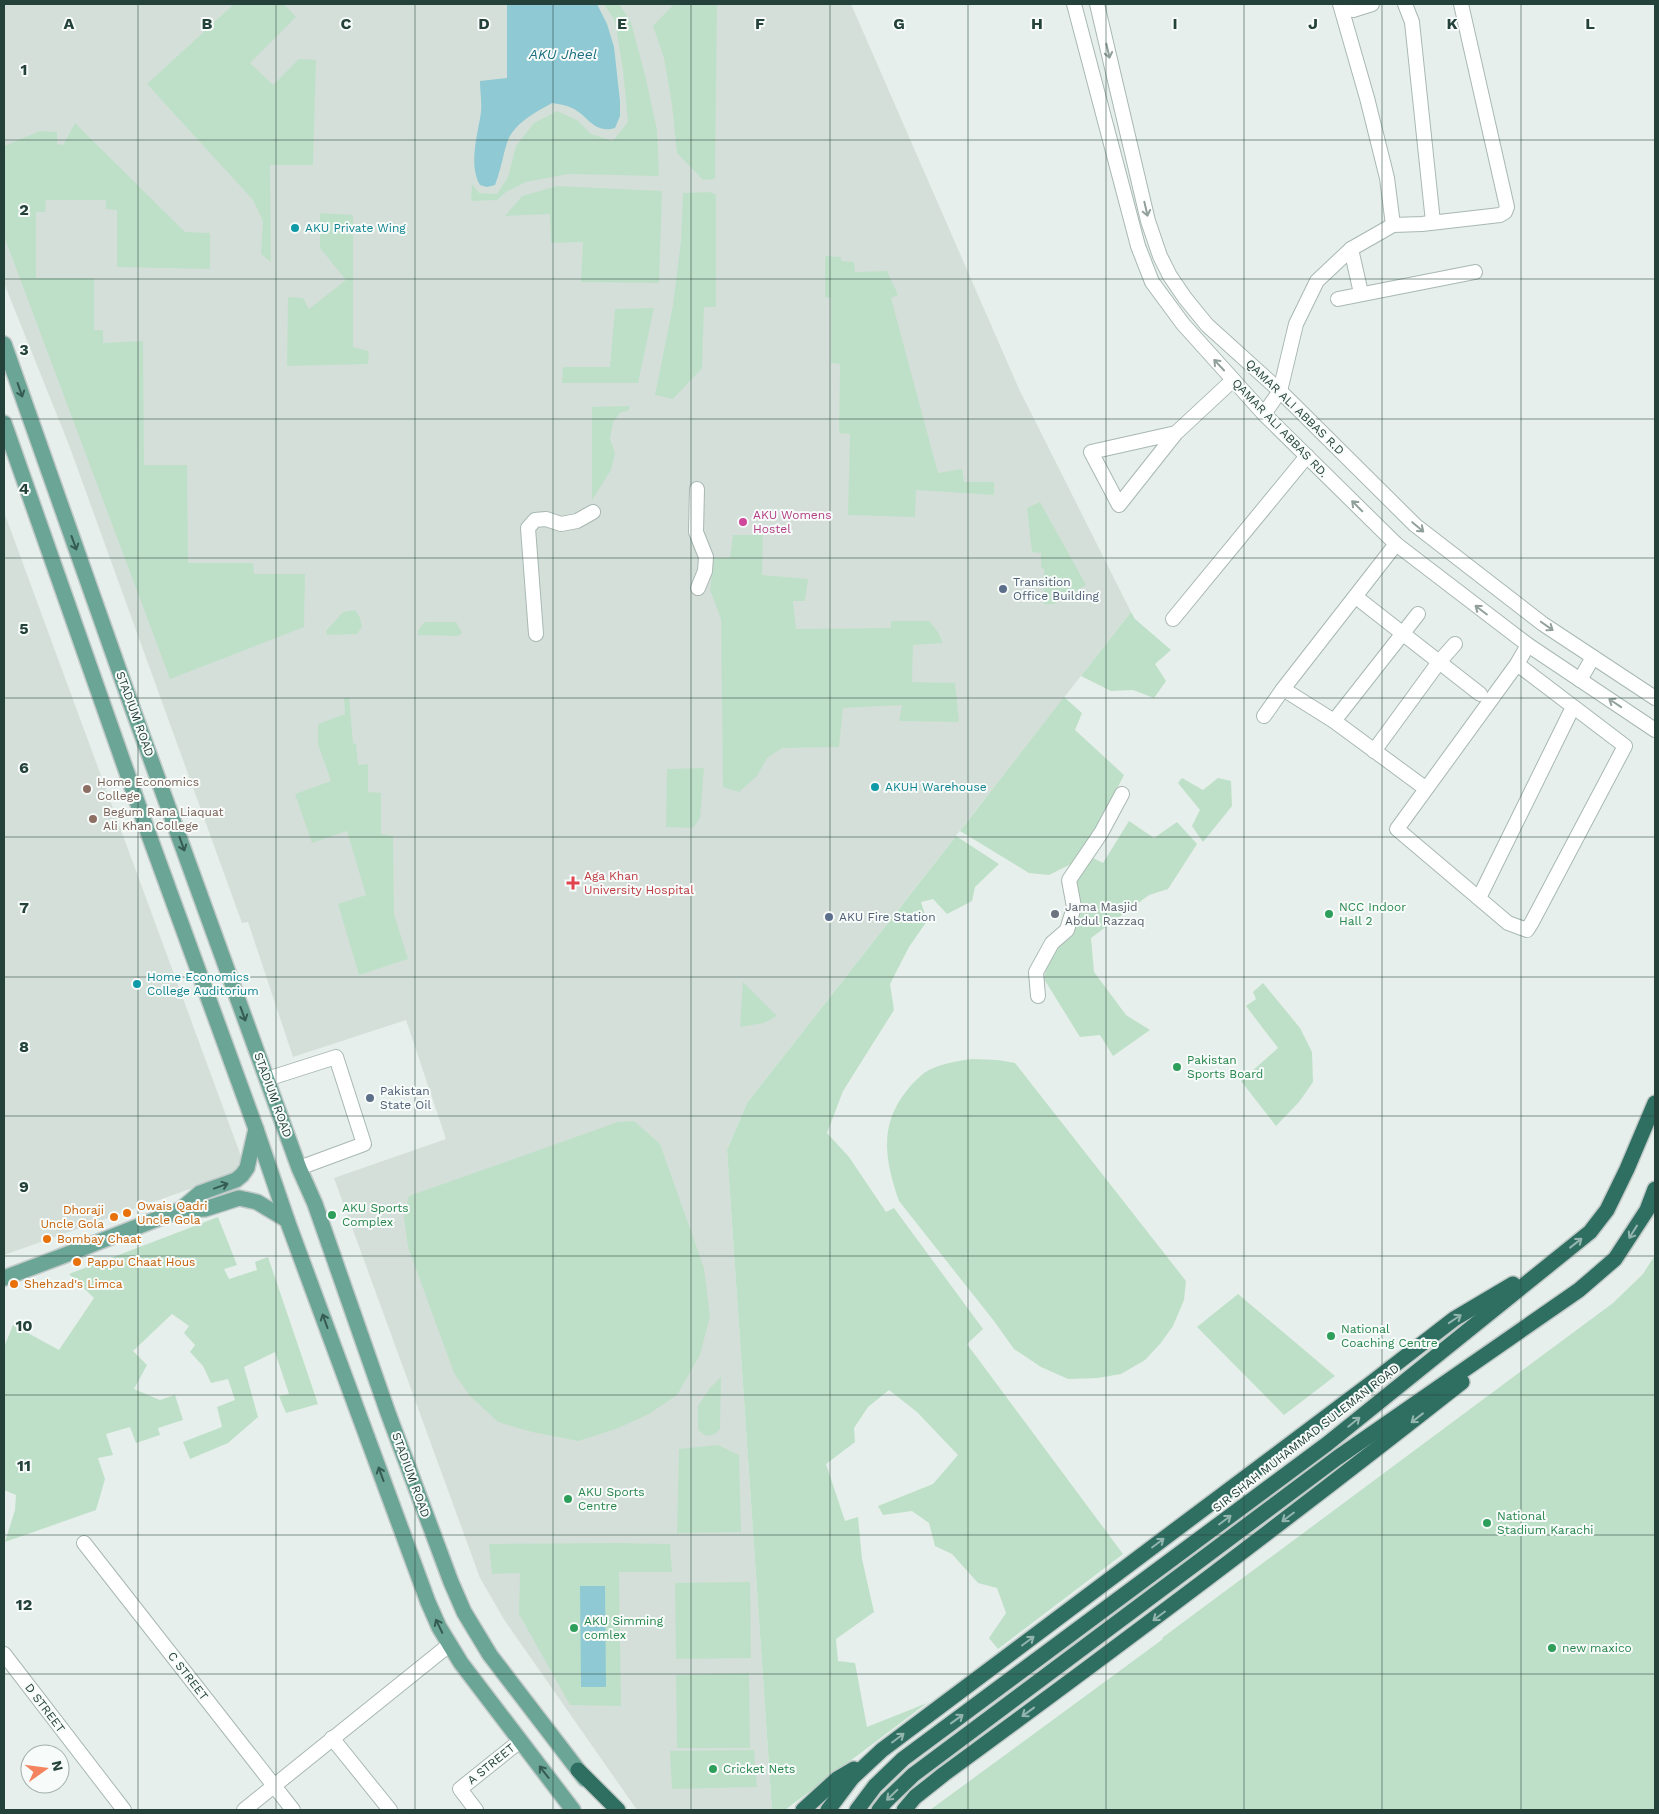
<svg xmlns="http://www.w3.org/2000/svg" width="1659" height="1814" viewBox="0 0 1659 1814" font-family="'Work Sans',sans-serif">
<rect width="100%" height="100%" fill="#e6efeb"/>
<g fill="#d4dfda">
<path d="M 4,4 L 851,4 L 1019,389 L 1131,612 L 747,1103 L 727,1150 L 772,1810 L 637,1810 L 505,1621 L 480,1578 L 334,1178 L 446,1139 L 406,1020 L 293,1057 L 248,922 L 242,923 L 69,445 L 4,283 Z"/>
<path d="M 4,512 L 242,1159 L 232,1174 L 4,1255 Z"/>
</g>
<g fill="#bfe0c8">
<path d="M 234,4 L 284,4 L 296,17 L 250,63 L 273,85 L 299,59 L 316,60 L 313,165 L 270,165 L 271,262 L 261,254 L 263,221 L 253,200 L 147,84 Z"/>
<path d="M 604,4 L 619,4 L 631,22 L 646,79 L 657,130 L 659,176 L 568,174 L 526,182 L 506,192 L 497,200 L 471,201 L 472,184 L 479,193 L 497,194 L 508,177 L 516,146 L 534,123 L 557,111 L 577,120 L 591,134 L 613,141 L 628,122 L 623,70 L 615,21 Z"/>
<path d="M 674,4 L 717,4 L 715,179 L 703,180 L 677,153 L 672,105 L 664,58 L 653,26 Z"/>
<path d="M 75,123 L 185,232 L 210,233 L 210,269 L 117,267 L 117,210 L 106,209 L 106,200 L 46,200 L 45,212 L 36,212 L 36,278 L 94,278 L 94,330 L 103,330 L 103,343 L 143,341 L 144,465 L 187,465 L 188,563 L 253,563 L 254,574 L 305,574 L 304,627 L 170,679 L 4,236 L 4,146 L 40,131 L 57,132 L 57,144 L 63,145 Z"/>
<path d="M 557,186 L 662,191 L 659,283 L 581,282 L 583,242 L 551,243 L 550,214 L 505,216 L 522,196 Z"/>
<path d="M 710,192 L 716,195 L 716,307 L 704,307 L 702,368 L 673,399 L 655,395 L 673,305 L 681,241 L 683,193 Z"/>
<path d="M 320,213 L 353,215 L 353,347 L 369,351 L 368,364 L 287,366 L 288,297 L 303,298 L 309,309 L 346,280 L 320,248 Z"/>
<path d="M 825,256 L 841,257 L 841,261 L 854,262 L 855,272 L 887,271 L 898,295 L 891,298 L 938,473 L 962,469 L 964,482 L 994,482 L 994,495 L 916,490 L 915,517 L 848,515 L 850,434 L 839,433 L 840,364 L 831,363 L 831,298 L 825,297 Z"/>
<path d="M 654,308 L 638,383 L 562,383 L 563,367 L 610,367 L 615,309 Z"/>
<path d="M 630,406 L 628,411 L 621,412 L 613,422 L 610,439 L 615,453 L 611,470 L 592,500 L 592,407 Z"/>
<path d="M 1040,502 L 1086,585 L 1054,604 L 1044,604 L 1044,569 L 1041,568 L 1041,553 L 1032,552 L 1027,508 Z"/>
<path d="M 733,535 L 763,535 L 762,575 L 808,579 L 805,601 L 793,601 L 796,629 L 891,628 L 891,621 L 929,621 L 938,632 L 943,643 L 913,645 L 912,682 L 955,683 L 959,722 L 899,721 L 902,705 L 843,708 L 839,747 L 782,748 L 767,758 L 757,776 L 739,792 L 723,787 L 721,619 L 710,590 L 714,558 L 730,558 Z"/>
<path d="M 355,610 L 360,618 L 362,627 L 357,634 L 327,635 L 326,631 L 343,612 Z"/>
<path d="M 1131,612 L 1135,619 L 1171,650 L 1155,664 L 1166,681 L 1154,698 L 1133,690 L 1111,691 L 1081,676 Z"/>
<path d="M 425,622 L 456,622 L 462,633 L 458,636 L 418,635 L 418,630 Z"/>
<path d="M 349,697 L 353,743 L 356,744 L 358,765 L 368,764 L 368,792 L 381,793 L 381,834 L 393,836 L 394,914 L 408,959 L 359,975 L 338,904 L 366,895 L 347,831 L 312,843 L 295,794 L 331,781 L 318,744 L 318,724 L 345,714 L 344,698 Z"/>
<path d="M 1064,697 L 1082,713 L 1075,730 L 1124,775 L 1097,828 L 1073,863 L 1049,875 L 1029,873 L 960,831 Z"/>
<path d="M 704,768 L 700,818 L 693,828 L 666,827 L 667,769 Z"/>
<path d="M 1182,778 L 1203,790 L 1218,778 L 1231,781 L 1232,806 L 1203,842 L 1192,826 L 1200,810 L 1178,783 Z"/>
<path d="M 1129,821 L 1154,838 L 1177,822 L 1197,844 L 1168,889 L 1149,895 L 1091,938 L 1094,972 L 1126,1015 L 1150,1030 L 1113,1056 L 1100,1035 L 1080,1037 L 1044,979 L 1049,955 L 1068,939 L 1079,908 L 1075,881 L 1091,857 L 1103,863 Z"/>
<path d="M 956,836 L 999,864 L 975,887 L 972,901 L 947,914 L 933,899 L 921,902 L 927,921 L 909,947 L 890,984 L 894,1010 L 843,1091 L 827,1133 L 849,1157 L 886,1212 L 894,1208 L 983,1329 L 967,1344 L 1123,1554 L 998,1649 L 989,1638 L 1006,1613 L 997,1588 L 978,1583 L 952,1554 L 935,1546 L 929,1523 L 912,1511 L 883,1515 L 878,1506 L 933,1484 L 958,1455 L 917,1412 L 889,1390 L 868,1407 L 854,1428 L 855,1442 L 826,1464 L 845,1521 L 858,1517 L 862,1559 L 874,1612 L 836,1639 L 838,1661 L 855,1663 L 867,1727 L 927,1703 L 785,1810 L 772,1810 L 727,1150 L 747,1103 Z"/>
<path d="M 743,982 L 777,1016 L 764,1023 L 740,1027 Z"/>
<path d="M 1263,983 L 1300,1028 L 1312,1052 L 1313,1082 L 1299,1102 L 1276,1126 L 1241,1081 L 1278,1048 L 1246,1006 L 1256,999 L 1253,992 Z"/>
<path d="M 972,1059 L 998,1060 L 1015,1063 L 1186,1281 L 1184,1300 L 1173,1326 L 1160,1344 L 1145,1360 L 1121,1374 L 1098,1378 L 1068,1379 L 1041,1367 L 1014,1349 L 994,1321 L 899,1201 C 885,1160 878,1125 908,1089 C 914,1082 922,1073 931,1069 C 944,1063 958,1061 972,1059 Z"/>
<path d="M 634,1121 L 660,1144 L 704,1268 L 710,1316 L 700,1355 L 677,1395 L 649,1414 L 616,1429 L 578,1441 L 532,1432 L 498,1422 L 470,1396 L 454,1373 L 408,1247 L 404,1217 L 409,1196 L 618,1122 Z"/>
<path d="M 218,1217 L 237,1265 L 224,1269 L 229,1279 L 257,1270 L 255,1262 L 268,1257 L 318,1404 L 286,1413 L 279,1396 L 289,1394 L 275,1352 L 244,1367 L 258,1417 L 228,1443 L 190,1459 L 183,1442 L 222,1427 L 217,1407 L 235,1400 L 228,1379 L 211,1383 L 203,1366 L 190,1352 L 195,1345 L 184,1333 L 189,1326 L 172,1314 L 133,1351 L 147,1365 L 134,1389 L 160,1400 L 175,1395 L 183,1420 L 158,1428 L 160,1435 L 136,1443 L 130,1427 L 106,1434 L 113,1455 L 98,1458 L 105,1479 L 96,1510 L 5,1542 L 15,1510 L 16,1495 L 4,1490 L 4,1347 L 13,1325 L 59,1350 L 94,1298 L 69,1274 Z"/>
<path d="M 1655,1255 L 1655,1810 L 930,1810 L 1163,1639 L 1162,1638 L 1613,1303 L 1643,1274 Z"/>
<path d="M 1238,1294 L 1335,1376 L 1284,1415 L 1197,1327 Z"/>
<path d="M 721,1377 L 720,1429 L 715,1434 L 706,1436 L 698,1430 L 698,1406 L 710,1388 Z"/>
<path d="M 718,1445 L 739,1455 L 741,1532 L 677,1533 L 679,1449 Z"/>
<path d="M 618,1543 L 670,1544 L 672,1572 L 619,1572 L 621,1706 L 570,1705 L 519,1614 L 520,1573 L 492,1574 L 489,1544 Z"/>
<path d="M 750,1582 L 751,1658 L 676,1659 L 675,1583 Z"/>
<path d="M 749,1673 L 750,1748 L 677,1748 L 676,1675 Z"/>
<path d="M 754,1750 L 757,1787 L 672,1789 L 670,1751 Z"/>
</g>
<g fill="#8ec9d4">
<path d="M 507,4 L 597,4 L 607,24 L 614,47 L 620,101 L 620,116 L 615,128 C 593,134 589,116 572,108 C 566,105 558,104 552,103 C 536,112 516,122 508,140 C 503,154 501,170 495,185 L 487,187 L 480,185 C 468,164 478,134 481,112 C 482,102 480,91 480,81 L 507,78 Z"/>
<path d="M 580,1586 L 605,1586 L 606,1687 L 581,1687 Z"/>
</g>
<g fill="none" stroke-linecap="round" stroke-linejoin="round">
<g stroke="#a8b8b2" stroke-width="16">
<g id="minor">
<path d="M 1074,4 L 1138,246 L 1152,282 L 1183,324 L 1264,414 L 1396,544 L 1528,645 L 1655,730"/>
<path d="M 1097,4 L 1148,221 L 1160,256 L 1170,276 L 1185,298 L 1207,325 L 1280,391 L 1415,525 L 1543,624 L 1655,698"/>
<path d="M 1340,4 L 1367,98 L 1387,178 L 1393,225"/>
<path d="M 1405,4 L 1412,22 L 1433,222"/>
<path d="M 1353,10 L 1372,4"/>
<path d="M 1351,249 L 1361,293"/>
<path d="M 1338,299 L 1475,272"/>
<path d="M 1264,414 L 1280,391 L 1296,324 L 1317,281 L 1351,249 L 1393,225 L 1422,224 L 1500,215 L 1505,212 L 1507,207 L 1461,4"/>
<path d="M 1176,433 L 1091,452 L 1119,505 L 1176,433 L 1233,380"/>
<path d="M 697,489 L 696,532 L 706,557 L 705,571 L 698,588"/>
<path d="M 1356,597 L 1480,694"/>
<path d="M 1173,619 L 1307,456"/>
<path d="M 536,634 L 528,528 L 535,520 L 546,519 L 561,524 L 577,521 L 593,512"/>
<path d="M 1517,664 L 1625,746 L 1532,922 L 1527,930 L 1508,923 L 1397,829 L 1517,664 L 1528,645"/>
<path d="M 1580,680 L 1593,657"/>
<path d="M 1283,689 L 1334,721 L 1425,788"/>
<path d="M 1264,716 L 1283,689 L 1396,544"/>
<path d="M 1334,721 L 1418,614"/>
<path d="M 1374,751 L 1439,662 L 1455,644"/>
<path d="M 1479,898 L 1573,707"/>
<path d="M 1038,996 L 1036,972 L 1052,943 L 1067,930 L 1074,907 L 1069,880 L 1101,833 L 1122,794"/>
<path d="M 267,1079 L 336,1057 L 364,1144 L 299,1168"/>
<path d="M 84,1543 L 293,1810"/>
<path d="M 4,1654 L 124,1810"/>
<path d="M 332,1738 L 390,1810"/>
<path d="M 244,1810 L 449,1645"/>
<path d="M 476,1810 L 460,1789 L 520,1741"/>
</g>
</g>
<g stroke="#c2cac8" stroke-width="18">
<g id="major">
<path d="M 4,344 L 133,710 L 299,1168 L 315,1204 L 388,1413 L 451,1582 L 464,1612 L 490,1655 L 585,1779"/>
<path d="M 4,423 L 146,827 L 256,1129 L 287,1220 L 428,1602 L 439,1627 L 461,1663 L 573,1810"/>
<path d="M 180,1210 L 200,1193 L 236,1180 L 242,1175 L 247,1168 L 256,1129"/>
<path d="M 4,1278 L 60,1257 L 180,1210 L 205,1209 L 239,1198 L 257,1202 L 287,1220"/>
</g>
</g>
<g stroke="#c2cac8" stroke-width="18">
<g id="highway">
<path d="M 578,1770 L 618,1810"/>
<path d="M 803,1810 L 837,1779 L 854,1769"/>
<path d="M 828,1810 L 852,1778 L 882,1750 L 1370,1384 L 1454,1319 L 1513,1284"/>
<path d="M 857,1810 L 875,1786 L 903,1759 L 1327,1444 L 1590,1232 L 1607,1210 L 1627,1169 L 1655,1103"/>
<path d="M 879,1810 L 886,1801 L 913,1775 L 1337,1458 L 1579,1290 L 1615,1259 L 1647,1210 L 1655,1189"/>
<path d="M 904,1810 L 915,1797 L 944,1774 C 1119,1646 1292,1516 1462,1382"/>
</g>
</g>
<use href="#minor" stroke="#fff" stroke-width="14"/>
<use href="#major" stroke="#6aa596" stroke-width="15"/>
<use href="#highway" stroke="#2f6f62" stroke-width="15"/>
</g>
<defs><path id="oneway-shaft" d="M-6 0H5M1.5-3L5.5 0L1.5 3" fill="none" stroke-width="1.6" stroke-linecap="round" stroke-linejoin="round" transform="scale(1.25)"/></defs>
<g stroke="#92a09c">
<use href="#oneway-shaft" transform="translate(1108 51) rotate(77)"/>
<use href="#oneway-shaft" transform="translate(1146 209) rotate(77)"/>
<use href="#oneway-shaft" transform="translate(1219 365) rotate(-133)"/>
<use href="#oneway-shaft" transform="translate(1357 506) rotate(-135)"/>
<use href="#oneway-shaft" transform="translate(1418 527) rotate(40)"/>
<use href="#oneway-shaft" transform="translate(1481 610) rotate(-143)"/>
<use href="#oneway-shaft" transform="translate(1547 626) rotate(35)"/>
<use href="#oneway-shaft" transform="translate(1615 703) rotate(-146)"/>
</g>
<g stroke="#365b51">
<use href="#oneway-shaft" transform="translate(20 390) rotate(71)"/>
<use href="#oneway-shaft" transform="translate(74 543) rotate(70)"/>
<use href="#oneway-shaft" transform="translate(182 844) rotate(70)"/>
<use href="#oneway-shaft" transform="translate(243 1014) rotate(70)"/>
<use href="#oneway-shaft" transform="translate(221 1186) rotate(-20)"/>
<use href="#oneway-shaft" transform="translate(325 1321) rotate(-110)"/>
<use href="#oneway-shaft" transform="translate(381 1474) rotate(-110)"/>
<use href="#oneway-shaft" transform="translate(439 1626) rotate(-116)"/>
<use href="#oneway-shaft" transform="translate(544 1772) rotate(-128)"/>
</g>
<g stroke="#93b5ae">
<use href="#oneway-shaft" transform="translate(1633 1232) rotate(122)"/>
<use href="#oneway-shaft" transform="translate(1576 1243) rotate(-38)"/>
<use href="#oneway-shaft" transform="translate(1455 1319) rotate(-34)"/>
<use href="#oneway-shaft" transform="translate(1417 1418) rotate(142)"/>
<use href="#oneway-shaft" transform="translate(1354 1422) rotate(-39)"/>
<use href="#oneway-shaft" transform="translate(1288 1517) rotate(143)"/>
<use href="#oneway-shaft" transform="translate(1225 1520) rotate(-37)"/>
<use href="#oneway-shaft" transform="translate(1158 1543) rotate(-37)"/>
<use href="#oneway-shaft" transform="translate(1159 1616) rotate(143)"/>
<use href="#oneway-shaft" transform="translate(1028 1641) rotate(-37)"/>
<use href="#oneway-shaft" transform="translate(1028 1712) rotate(144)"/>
<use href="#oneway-shaft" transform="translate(957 1719) rotate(-36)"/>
<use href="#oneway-shaft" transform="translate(898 1738) rotate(-37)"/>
<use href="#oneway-shaft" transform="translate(892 1795) rotate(136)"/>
</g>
<path fill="none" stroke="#24423a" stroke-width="1" stroke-opacity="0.55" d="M 138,4 L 138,1810M 276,4 L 276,1810M 415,4 L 415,1810M 553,4 L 553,1810M 691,4 L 691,1810M 830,4 L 830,1810M 968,4 L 968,1810M 1106,4 L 1106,1810M 1244,4 L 1244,1810M 1382,4 L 1382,1810M 1521,4 L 1521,1810M 4,140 L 1655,140M 4,279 L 1655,279M 4,419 L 1655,419M 4,558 L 1655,558M 4,698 L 1655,698M 4,837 L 1655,837M 4,977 L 1655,977M 4,1116 L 1655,1116M 4,1256 L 1655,1256M 4,1395 L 1655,1395M 4,1535 L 1655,1535M 4,1674 L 1655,1674"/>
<g fill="#0f9aa8" stroke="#f7fbf9" stroke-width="2">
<circle cx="295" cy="228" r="5"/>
<circle cx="875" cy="787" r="5"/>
<circle cx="137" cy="984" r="5"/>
</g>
<circle fill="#d1479c" stroke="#f7fbf9" stroke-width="2" cx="743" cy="522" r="5"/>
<g fill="#5c6f8a" stroke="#f7fbf9" stroke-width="2">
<circle cx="1003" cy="589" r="5"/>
<circle cx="829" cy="917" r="5"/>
<circle cx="370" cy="1098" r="5"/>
</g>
<g fill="#8d6e63" stroke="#f7fbf9" stroke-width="2">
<circle cx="87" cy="789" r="5"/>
<circle cx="93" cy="819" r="5"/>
</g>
<path fill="#e0444e" stroke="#f7fbf9" stroke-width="2" d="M570.5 875.5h5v5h5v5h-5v5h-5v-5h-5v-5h5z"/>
<circle fill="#6b7280" stroke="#f7fbf9" stroke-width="2" cx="1055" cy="914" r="5"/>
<g fill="#2e9e5b" stroke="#f7fbf9" stroke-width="2">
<circle cx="1329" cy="914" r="5"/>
<circle cx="1177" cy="1067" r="5"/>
<circle cx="332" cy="1215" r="5"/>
<circle cx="1331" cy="1336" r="5"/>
<circle cx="568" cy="1499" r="5"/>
<circle cx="1487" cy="1523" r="5"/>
<circle cx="574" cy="1628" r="5"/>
<circle cx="1552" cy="1648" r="5"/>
<circle cx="713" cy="1769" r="5"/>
</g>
<g fill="#e8710a" stroke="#f7fbf9" stroke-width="2">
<circle cx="127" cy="1213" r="5"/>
<circle cx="114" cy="1217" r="5"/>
<circle cx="47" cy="1239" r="5"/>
<circle cx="77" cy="1262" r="5"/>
<circle cx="14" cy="1284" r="5"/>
</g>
<g text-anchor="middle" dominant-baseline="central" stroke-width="4" stroke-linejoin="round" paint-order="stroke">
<g font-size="12" fill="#0d838f" stroke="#f7fbf9" text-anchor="start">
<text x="305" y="228">AKU Private Wing</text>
<text x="885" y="787">AKUH Warehouse</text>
<text x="147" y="977">Home Economics<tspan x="147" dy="14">College Auditorium</tspan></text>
</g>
<g font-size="12" fill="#24423a" stroke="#f7fbf9">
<text transform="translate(1295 407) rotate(44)">QAMAR ALI ABBAS R.D</text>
<text transform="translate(1280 428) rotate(46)">QAMAR ALI ABBAS RD.</text>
<text transform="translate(135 714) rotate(70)">STADIUM ROAD</text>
<text transform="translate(273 1095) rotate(70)">STADIUM ROAD</text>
<text transform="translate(1306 1438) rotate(-38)">SIR SHAH MUHAMMAD SULEMAN ROAD</text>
<text transform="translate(411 1475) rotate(70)">STADIUM ROAD</text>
<text transform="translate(188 1676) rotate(52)">C STREET</text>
<text transform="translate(45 1708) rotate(53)">D STREET</text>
<text transform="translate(491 1764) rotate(-39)">A STREET</text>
</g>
<g font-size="12" fill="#b23c85" stroke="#f7fbf9" text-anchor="start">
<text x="753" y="515">AKU Womens<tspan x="753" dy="14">Hostel</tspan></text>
</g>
<g font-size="12" fill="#4e5e75" stroke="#f7fbf9" text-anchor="start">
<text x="1013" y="582">Transition<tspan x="1013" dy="14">Office Building</tspan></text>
<text x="839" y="917">AKU Fire Station</text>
<text x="380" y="1091">Pakistan<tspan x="380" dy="14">State Oil</tspan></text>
</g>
<g font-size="12" fill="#785e54" stroke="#f7fbf9" text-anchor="start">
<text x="97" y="782">Home Economics<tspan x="97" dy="14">College</tspan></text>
<text x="103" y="812">Begum Rana Liaquat<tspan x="103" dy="14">Ali Khan College</tspan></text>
</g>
<g font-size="12" fill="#be3a42" stroke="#f7fbf9" text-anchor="start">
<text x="584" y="876">Aga Khan<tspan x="584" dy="14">University Hospital</tspan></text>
</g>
<g font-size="12" fill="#5b616d" stroke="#f7fbf9" text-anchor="start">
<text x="1065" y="907">Jama Masjid<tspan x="1065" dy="14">Abdul Razzaq</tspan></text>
</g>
<g font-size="12" fill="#27864d" stroke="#f7fbf9" text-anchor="start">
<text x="1339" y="907">NCC Indoor<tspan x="1339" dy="14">Hall 2</tspan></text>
<text x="1187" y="1060">Pakistan<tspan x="1187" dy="14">Sports Board</tspan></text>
<text x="342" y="1208">AKU Sports<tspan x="342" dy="14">Complex</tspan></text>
<text x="1341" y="1329">National<tspan x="1341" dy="14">Coaching Centre</tspan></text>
<text x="578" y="1492">AKU Sports<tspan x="578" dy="14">Centre</tspan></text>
<text x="1497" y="1516">National<tspan x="1497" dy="14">Stadium Karachi</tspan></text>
<text x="584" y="1621">AKU Simming<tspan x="584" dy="14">comlex</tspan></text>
<text x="1562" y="1648">new maxico</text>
<text x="723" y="1769">Cricket Nets</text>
</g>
<g font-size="12" fill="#c56008" stroke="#f7fbf9" text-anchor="start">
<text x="137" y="1206">Owais Qadri<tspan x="137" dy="14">Uncle Gola</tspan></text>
<text x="104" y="1210" text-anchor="end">Dhoraji<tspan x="104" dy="14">Uncle Gola</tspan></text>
<text x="57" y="1239">Bombay Chaat</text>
<text x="87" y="1262">Pappu Chaat Hous</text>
<text x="24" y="1284">Shehzad's Limca</text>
</g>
<g font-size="14" font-style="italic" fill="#1c6f80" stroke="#f7fbf9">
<text x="563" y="54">AKU Jheel</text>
</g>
</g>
<g font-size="16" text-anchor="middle" font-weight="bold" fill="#24423a" stroke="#f7fbf9" stroke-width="4" stroke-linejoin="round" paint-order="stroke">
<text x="69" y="29">A</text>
<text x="207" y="29">B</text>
<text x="346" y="29">C</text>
<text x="484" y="29">D</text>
<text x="622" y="29">E</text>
<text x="760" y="29">F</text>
<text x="899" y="29">G</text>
<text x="1037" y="29">H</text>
<text x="1175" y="29">I</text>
<text x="1313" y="29">J</text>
<text x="1452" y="29">K</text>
<text x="1590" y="29">L</text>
<text x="24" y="75">1</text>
<text x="24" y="215">2</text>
<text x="24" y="355">3</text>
<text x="24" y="494">4</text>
<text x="24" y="634">5</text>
<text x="24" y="773">6</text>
<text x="24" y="913">7</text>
<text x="24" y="1052">8</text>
<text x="24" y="1192">9</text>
<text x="24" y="1331">10</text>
<text x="24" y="1471">11</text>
<text x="24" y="1610">12</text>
</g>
<rect width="1659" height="1814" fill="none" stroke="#24423a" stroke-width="10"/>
<g transform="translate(45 1769) rotate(76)"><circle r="24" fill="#f7fbf9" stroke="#a3b1ad"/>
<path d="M0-4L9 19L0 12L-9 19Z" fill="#f4845f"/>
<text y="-8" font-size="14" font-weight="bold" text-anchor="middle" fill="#24423a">N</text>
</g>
</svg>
